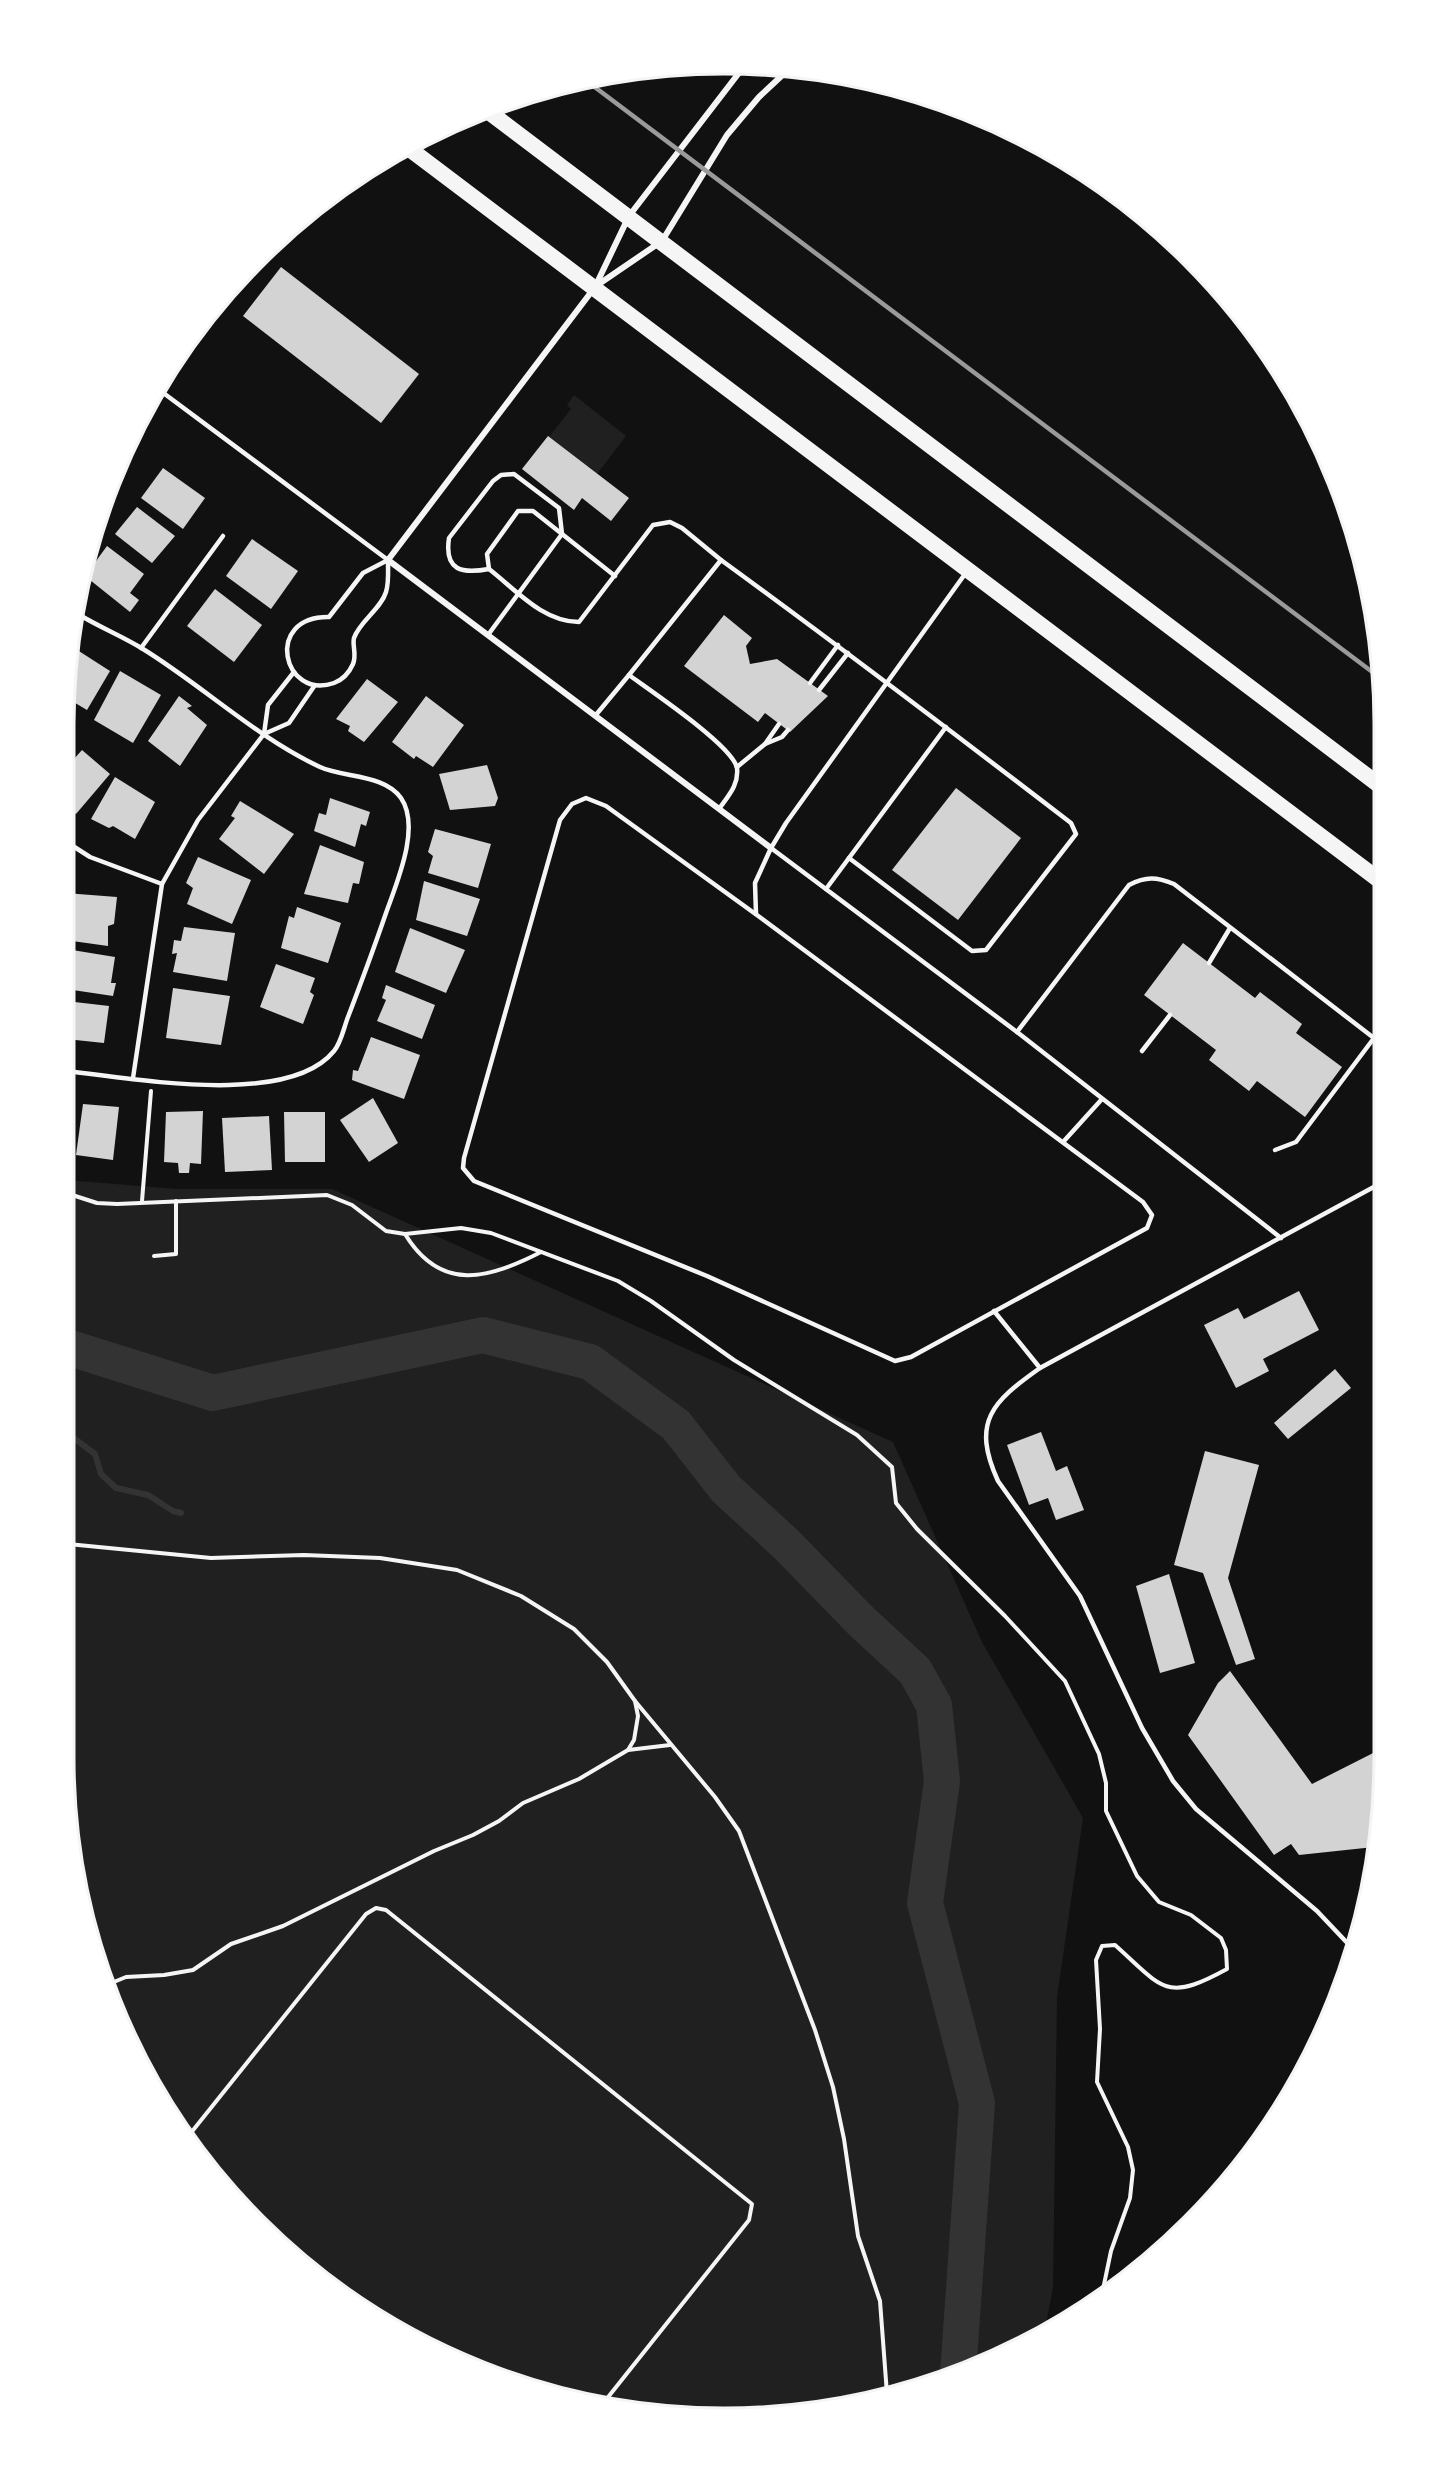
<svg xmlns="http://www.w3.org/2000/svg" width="1447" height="2482" viewBox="0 0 1447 2482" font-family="'IBM Plex Sans',sans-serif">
<rect width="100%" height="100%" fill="#111"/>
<g fill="#202020">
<path d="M 574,395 L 626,436 L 597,474 L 549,437 L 571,409 L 567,405 Z"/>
<path d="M 66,1180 L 177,1189 L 332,1189 L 893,1442 L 982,1642 L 1083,1818 L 1057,1997 L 1053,2287 L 1044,2335 L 936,2384 L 766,2418 L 638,2413 L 552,2396 L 432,2351 L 356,2307 L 257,2226 L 199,2160 L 131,2051 L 98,1970 L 69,1845 Z"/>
</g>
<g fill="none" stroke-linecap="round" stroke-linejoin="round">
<path stroke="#333" stroke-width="6" d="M 67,1433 L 95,1454 L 101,1474 L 116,1488 L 148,1495 L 173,1511 L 181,1513"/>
<path stroke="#333" stroke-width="36" d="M 67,1347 L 213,1393 L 483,1335 L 590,1362 L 676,1425 L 726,1489 L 787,1545 L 860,1620 L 915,1671 L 934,1705 L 942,1781 L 925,1903 L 977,2103 L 958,2374"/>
</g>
<g fill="#d3d3d3">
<path d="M 281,267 L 419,374 L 381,423 L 243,316 Z"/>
<path d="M 548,436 L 629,498 L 611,521 L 582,498 L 574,510 L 522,469 Z"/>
<path d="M 163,468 L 205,498 L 183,529 L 141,498 Z"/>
<path d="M 137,507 L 175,536 L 152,563 L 115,534 Z"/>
<path d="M 252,539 L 298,571 L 271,609 L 226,576 Z"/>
<path d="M 107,546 L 144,574 L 130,593 L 139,600 L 130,612 L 85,576 Z"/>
<path d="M 215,589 L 262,625 L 234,662 L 187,626 Z"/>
<path d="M 724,615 L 752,638 L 746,646 L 750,664 L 777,659 L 828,696 L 790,732 L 765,713 L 758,722 L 684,666 Z"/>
<path d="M 71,646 L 110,671 L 87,710 L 65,697 L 64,680 Z"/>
<path d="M 120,671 L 161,695 L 133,743 L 94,720 Z"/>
<path d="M 367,679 L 398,702 L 364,742 L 348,731 L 350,726 L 336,719 Z"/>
<path d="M 179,696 L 192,706 L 187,708 L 207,725 L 180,766 L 148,741 Z"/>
<path d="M 426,696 L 464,725 L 433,767 L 416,756 L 414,759 L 392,742 Z"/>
<path d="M 82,750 L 110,774 L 76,814 L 65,805 L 65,769 Z"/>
<path d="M 487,765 L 498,798 L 495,806 L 450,810 L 439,774 Z"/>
<path d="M 115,777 L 155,802 L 135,839 L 113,826 L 109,828 L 91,819 Z"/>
<path d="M 956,788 L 1021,838 L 958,920 L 892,870 Z"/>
<path d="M 330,798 L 370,812 L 366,826 L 361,824 L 355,847 L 314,831 L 319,813 L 326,815 Z"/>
<path d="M 240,801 L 294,834 L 264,874 L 219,839 L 235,818 L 231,816 Z"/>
<path d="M 435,829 L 491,844 L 478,888 L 428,873 L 433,856 L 428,852 Z"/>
<path d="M 320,845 L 364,862 L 359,884 L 353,883 L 348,903 L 304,894 Z"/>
<path d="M 198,857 L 251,880 L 232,924 L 187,904 L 193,888 L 186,883 Z"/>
<path d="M 424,881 L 480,899 L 467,936 L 416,920 Z"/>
<path d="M 65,893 L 117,897 L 114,924 L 108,926 L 108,946 L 65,940 Z"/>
<path d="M 297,907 L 341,923 L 328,963 L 281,948 L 289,916 L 294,918 Z"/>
<path d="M 184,927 L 235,933 L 227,981 L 173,972 L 177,953 L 172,954 L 174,940 L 181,941 Z"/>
<path d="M 410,928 L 465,950 L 446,993 L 395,972 Z"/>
<path d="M 1183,943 L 1255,998 L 1260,992 L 1302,1024 L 1296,1033 L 1342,1067 L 1305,1117 L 1257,1081 L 1249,1091 L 1209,1060 L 1216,1050 L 1144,995 Z"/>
<path d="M 66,949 L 115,957 L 111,983 L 116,983 L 113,996 L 66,989 Z"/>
<path d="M 276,964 L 315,978 L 310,992 L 314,995 L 303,1024 L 260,1007 Z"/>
<path d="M 386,985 L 435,1005 L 422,1039 L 377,1021 L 386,1000 L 382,998 Z"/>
<path d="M 173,988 L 230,996 L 221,1045 L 166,1038 Z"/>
<path d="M 66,1001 L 109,1006 L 104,1043 L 66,1039 Z"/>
<path d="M 371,1037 L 420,1055 L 404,1099 L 352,1080 L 353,1070 L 358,1071 Z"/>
<path d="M 373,1098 L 398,1143 L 369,1162 L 340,1120 Z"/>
<path d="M 83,1104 L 119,1107 L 113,1160 L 76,1155 Z"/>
<path d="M 203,1111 L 201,1164 L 190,1163 L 189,1173 L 179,1173 L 178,1163 L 164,1162 L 166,1112 Z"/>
<path d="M 284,1112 L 325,1112 L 325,1162 L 285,1162 Z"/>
<path d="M 269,1116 L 272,1170 L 225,1172 L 222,1118 Z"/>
<path d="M 1299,1291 L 1319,1330 L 1263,1359 L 1269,1371 L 1236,1388 L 1204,1325 L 1238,1308 L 1244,1319 Z"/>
<path d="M 1335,1369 L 1351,1388 L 1288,1439 L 1274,1423 Z"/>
<path d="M 1041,1432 L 1056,1471 L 1067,1466 L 1084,1510 L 1056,1520 L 1048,1498 L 1029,1505 L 1007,1445 Z"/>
<path d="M 1205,1451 L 1259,1465 L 1228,1578 L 1255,1659 L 1236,1665 L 1203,1573 L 1174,1565 Z"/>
<path d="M 1169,1574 L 1195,1663 L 1160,1673 L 1136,1586 Z"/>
<path d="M 1230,1671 L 1312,1784 L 1383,1748 L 1383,1802 L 1374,1847 L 1299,1855 L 1291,1844 L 1274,1855 L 1188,1735 L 1218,1683 Z"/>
</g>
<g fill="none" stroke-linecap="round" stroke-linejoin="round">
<g stroke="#f5f5f5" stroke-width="4">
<path d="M 66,1193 L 97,1203 L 117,1204 L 327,1195 L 352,1205 L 386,1231 L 405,1234 L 461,1228 L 491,1233 L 618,1281 L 651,1301 L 734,1360 L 857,1435 L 892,1467 L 896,1503 L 917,1529 L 1005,1616 L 1065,1681 L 1099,1754 L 1106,1783 L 1106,1811 L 1137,1876 L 1159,1902 L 1191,1915 L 1221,1938 L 1226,1950 L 1227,1969 C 1165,2003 1163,1988 1115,1945 L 1102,1946 L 1096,1960 L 1100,2029 L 1097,2082 L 1128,2147 L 1133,2170 L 1130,2198 L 1111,2251 L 1101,2299"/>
<path d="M 142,1201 L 151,1091"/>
<path d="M 405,1234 C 441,1293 489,1279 541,1252"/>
<path d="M 154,1256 L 176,1254 L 176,1201"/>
<path d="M 68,1544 L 211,1558 L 304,1555 L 380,1558 L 457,1570 L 521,1596 L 574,1629 L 607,1662 L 635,1701 L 638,1716 L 634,1740 L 628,1750 L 579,1779 L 523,1803 L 499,1821 L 473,1835 L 434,1851 L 283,1926 L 231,1944 L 193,1970 L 164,1975 L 126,1977 L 104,1986"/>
<path d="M 635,1701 L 715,1797 L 739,1831 L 815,2030 L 833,2087 L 844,2139 L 858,2236 L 880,2301 L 887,2394"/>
<path d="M 628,1750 L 670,1745"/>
<path d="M 186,2139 L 366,1914 L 376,1908 L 386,1910 L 752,2204 L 749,2220 L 601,2406"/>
</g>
<g stroke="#f5f5f5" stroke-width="4.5">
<path d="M 158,389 L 388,560"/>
<path d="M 388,560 C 388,570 389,583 386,592 C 381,609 360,621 354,638 C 352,645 357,655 353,664 C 349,673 342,680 334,683 C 283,701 263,616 329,617 L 363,573 Z"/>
<path d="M 965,574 L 786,823 L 771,848 L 1017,1032 L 1281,1238"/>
<path d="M 615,576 L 533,511 L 518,511 L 487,554 L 489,569 C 516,590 543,622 579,622 L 653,525 L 670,522 L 682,528 L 721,560"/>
<path d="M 488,635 L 562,534 L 559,508 L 514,474 L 501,475 L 493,481 L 449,538 C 444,571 462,574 489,569"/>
<path d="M 141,648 L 223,536"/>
<path d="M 629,675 L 721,560 C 839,646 955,734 1071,823 L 1076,834 L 986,950 L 972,951 L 849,858 L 946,727"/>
<path d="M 810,683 L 838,645"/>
<path d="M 819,690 L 848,653"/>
<path d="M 595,716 L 629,675 C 651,691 733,746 737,768 C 739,785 728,796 719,809"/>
<path d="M 264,734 L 268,705 L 294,672"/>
<path d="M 765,744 L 782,737 L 788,730"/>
<path d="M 737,767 L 765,744 L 779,724"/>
<path d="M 586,798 L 606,806 L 761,918 L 1143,1202 L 1152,1215 L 1147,1228 L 911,1357 L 895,1361 L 707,1276 L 474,1181 L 463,1168 L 464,1158 L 560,820 L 572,804 Z"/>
<path d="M 65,841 L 90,857 L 162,884"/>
<path d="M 826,889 L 849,858"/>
<path d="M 756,914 L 755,883 L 771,848"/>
<path d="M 1209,963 L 1230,928"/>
<path d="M 1017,1032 L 1129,885 C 1146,876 1157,877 1174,884 L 1383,1045"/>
<path d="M 1142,1051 L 1170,1015"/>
<path d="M 66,1071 C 132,1078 288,1108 334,1051 C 341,1043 344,1027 348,1017 C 361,983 374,948 386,913 C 397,882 421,827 401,798 C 384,774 344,778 320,767 C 256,737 203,686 143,649 C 122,636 99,627 78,614"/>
<path d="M 133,1078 L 162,884 L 198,820 L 264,734 L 289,723 L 315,685"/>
<path d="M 1064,1141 L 1102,1099"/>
<path d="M 1275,1150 L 1296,1142 L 1374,1038"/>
<path d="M 994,1311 L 1040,1368"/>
<path d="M 1353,1949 L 1317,1911 L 1196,1809 L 1173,1781 L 1142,1728 L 1080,1596 L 998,1481 C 971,1422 992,1402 1040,1368 L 1383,1182"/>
</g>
<g stroke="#f5f5f5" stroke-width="6">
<path d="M 745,65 L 629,216 L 595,287 L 388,560 L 771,848"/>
<path d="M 596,286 L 662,241 L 727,135 L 759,97 L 789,69"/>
</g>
<g stroke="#f5f5f5" stroke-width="16">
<path d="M 485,109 L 1383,788"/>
<path d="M 407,147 L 1383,883"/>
</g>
<path stroke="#9a9a9a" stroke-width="4.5" d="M 584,79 L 1383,680"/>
</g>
<path d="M0 0H1447V2482H0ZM724 74H724A650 650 0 0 1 1374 724V1758A650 650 0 0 1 724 2408H724A650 650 0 0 1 74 1758V724A650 650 0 0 1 724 74Z" fill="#fff" fill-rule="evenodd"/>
<path fill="none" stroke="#f5f5f5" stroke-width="3" d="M724 74H724A650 650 0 0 1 1374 724V1758A650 650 0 0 1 724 2408H724A650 650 0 0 1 74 1758V724A650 650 0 0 1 724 74Z"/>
</svg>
